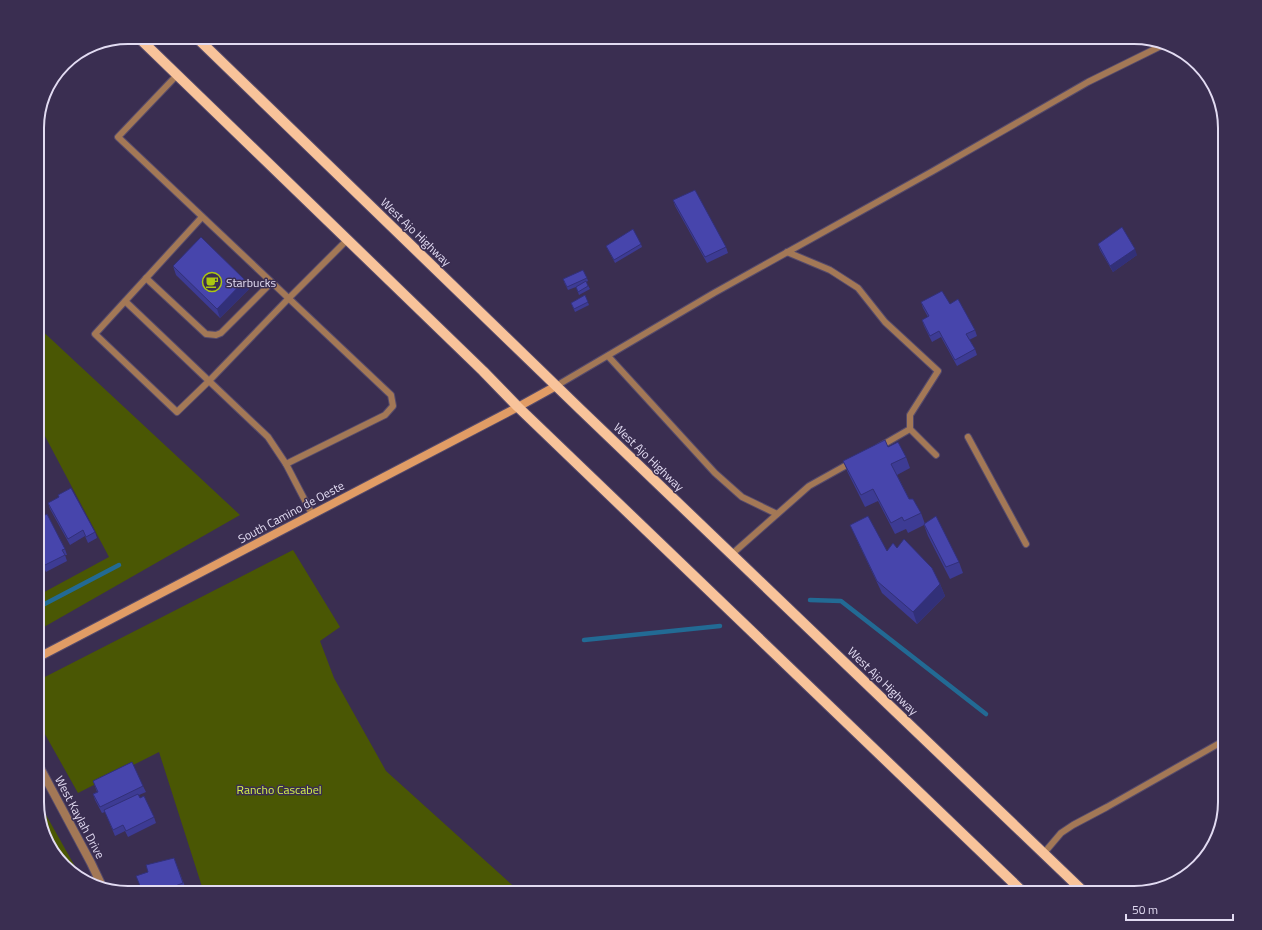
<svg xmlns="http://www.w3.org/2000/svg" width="1262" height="930" viewBox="0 0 1262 930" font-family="'Titillium Web',sans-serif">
<rect width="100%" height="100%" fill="#3a2e51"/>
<g fill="#4a5704">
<path d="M 37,326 L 240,515 L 37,631 L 37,596 L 109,557 L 37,421 Z"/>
<path d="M 293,550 L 340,627 L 320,641 L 334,678 L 386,771 L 521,893 L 204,893 L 159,752 L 78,793 L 37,720 L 37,681 Z"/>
<path d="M 37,799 L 81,877 L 73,874 L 47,842 L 37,808 Z"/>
</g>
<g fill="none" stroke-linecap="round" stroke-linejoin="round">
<g stroke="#226a94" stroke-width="4.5">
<path d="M 810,600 L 841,601 L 986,714"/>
<path d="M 37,608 L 119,565"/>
<path d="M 584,640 L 720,626"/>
</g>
<g stroke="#554a6b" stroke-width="8">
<g id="lane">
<path d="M 177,75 L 118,137 L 391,395 L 393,406 L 385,415 L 286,464 L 312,514"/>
<path d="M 787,252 L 830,270 L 858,288 L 885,322 L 938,371 L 910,415 L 910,429"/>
<path d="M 146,278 L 206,334 L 216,335 L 221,333 L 271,283"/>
<path d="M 125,301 L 209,381 L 177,412 L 95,334 L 202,217"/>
<path d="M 608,356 L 715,473 L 742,497 L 777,514"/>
<path d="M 556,386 L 714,293 L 933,171 L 1088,82 L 1161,46"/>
<path d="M 968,437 L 1026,544"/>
<path d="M 879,447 L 910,429 L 936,455"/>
<path d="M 286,464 L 268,437 L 209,381 L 288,299 L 347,240"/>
<path d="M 732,554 L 809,486 L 852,462"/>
<path d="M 1044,853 L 1061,833 L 1073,825 L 1107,807 L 1225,740"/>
</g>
</g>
<g stroke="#554a6b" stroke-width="10">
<path id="street" d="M 37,762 L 91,863 L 101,884"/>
</g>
<g stroke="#554a6b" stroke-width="10">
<path id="secondary" d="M 37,658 L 518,407 L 556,386"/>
</g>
<g stroke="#554a6b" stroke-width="12">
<g id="primary">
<path d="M 138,37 L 483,371 L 518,407 L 1024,893"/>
<path d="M 196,37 L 581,410 L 1085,893"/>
</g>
</g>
<use href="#lane" stroke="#a37856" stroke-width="6"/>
<use href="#street" stroke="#a37856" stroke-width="8"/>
<use href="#secondary" stroke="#e19c65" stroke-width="8"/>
<use href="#primary" stroke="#f8c39a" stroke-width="10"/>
</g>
<g fill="#3d3b94">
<path d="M 673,200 L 726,247 L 728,253 L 707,263 L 675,206 Z"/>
<path d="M 641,244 L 642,247 L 615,263 L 606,246 Z"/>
<path d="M 1098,244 L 1137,255 L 1113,272 L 1100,250 Z"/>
<path d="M 173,266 L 245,280 L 249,289 L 220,318 L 176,275 Z"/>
<path d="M 587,278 L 588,281 L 586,282 L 590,289 L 579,295 L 576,287 L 568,290 L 564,282 Z"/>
<path d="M 585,295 L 589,305 L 575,312 L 571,303 Z"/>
<path d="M 921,302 L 950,304 L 975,330 L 977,336 L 969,340 L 975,349 L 977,355 L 957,366 L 941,337 L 932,342 L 924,326 L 922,320 L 928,317 L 923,308 Z"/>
<path d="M 888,447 L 906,457 L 910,468 L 897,475 L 909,499 L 921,513 L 925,524 L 959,562 L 963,573 L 950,579 L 928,536 L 924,525 L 908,533 L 906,529 L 895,534 L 878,501 L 865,507 L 848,473 L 843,461 Z"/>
<path d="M 48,503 L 95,532 L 97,538 L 88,543 L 85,536 L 70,545 L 50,509 Z"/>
<path d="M 37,519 L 65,549 L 67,555 L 65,555 L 67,561 L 46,572 L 37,556 Z"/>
<path d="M 850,525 L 887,551 L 897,548 L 940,584 L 945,596 L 917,624 L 882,593 L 855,536 Z"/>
<path d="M 93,781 L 143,786 L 146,792 L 139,795 L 140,798 L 154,817 L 156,823 L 128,837 L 125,831 L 115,836 L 105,812 L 102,813 L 95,800 L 93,794 L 97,792 Z"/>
<path d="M 174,858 L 186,889 L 176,893 L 142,893 L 148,872 Z"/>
</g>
<g fill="#323078">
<path d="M 1135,249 L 1137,255 L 1113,272 L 1110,266 Z"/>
<path d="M 245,280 L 249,289 L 220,318 L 217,309 Z"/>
<path d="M 940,584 L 945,596 L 917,624 L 913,612 Z"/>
</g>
<g fill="#4745ac" stroke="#323078">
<path d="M 695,190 L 726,247 L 705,257 L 673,200 Z"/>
<path d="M 1122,227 L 1135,249 L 1110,266 L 1098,244 Z"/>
<path d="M 633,229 L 641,244 L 614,260 L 606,246 Z"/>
<path d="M 201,237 L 245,280 L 217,309 L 173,266 Z"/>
<path d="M 583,270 L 587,278 L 567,287 L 563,279 Z"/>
<path d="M 586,281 L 588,286 L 578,292 L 576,287 Z"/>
<path d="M 942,291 L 950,304 L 958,299 L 975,330 L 966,334 L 975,349 L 955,360 L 939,331 L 930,336 L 922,320 L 929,316 L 921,302 Z"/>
<path d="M 585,295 L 588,302 L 574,309 L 571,303 Z"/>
<path d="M 885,440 L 888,447 L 898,442 L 906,457 L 891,464 L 909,499 L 913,499 L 921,513 L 904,521 L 902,517 L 891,523 L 873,489 L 861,495 L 843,461 Z"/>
<path d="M 71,488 L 95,532 L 86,537 L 83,530 L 68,539 L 48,503 L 59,497 L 58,495 Z"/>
<path d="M 47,514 L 65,549 L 62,550 L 65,555 L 43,566 L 37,554 L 37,519 Z"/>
<path d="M 868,516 L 887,551 L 893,543 L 897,548 L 904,539 L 932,568 L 940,584 L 913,612 L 877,581 L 850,525 Z"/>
<path d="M 936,516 L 959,562 L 946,567 L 924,524 Z"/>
<path d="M 132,762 L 143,786 L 100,807 L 93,794 L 98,792 L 93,781 Z"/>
<path d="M 138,794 L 140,798 L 144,796 L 154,817 L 126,831 L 123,825 L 113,830 L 104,810 Z"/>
<path d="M 174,858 L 183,883 L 157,893 L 143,893 L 136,876 L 148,872 L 146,865 Z"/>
</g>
<defs>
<g id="cafe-ring" transform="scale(1)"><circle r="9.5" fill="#3a2e51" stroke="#acc611" stroke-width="1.5"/><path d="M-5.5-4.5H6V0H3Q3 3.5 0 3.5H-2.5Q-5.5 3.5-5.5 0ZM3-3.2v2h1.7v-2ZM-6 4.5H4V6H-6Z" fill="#acc611"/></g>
</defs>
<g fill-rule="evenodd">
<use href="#cafe-ring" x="212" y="282"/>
</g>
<g text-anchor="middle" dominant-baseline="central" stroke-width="3" stroke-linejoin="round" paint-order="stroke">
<g font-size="12" fill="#e2dbf2" stroke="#3a2e51">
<text transform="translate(416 232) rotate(44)">West Ajo Highway</text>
<text transform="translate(649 457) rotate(44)">West Ajo Highway</text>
<text transform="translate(291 512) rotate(-28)">South Camino de Oeste</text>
<text transform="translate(883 681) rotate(44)">West Ajo Highway</text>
<text transform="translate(80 817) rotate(62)">West Kaylah Drive</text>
</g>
<g font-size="12" fill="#e2dbf2" stroke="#3a2e51" text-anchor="start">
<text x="226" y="282">Starbucks</text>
</g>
<g font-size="12" fill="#d7f449" stroke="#3a2e51">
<text x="279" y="789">Rancho Cascabel</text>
</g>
</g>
<path d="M0 0H1262V930H0ZM128 44H1134A84 84 0 0 1 1218 128V802A84 84 0 0 1 1134 886H128A84 84 0 0 1 44 802V128A84 84 0 0 1 128 44Z" fill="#3a2e51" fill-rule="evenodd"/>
<path fill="none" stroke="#e2dbf2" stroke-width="2" d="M128 44H1134A84 84 0 0 1 1218 128V802A84 84 0 0 1 1134 886H128A84 84 0 0 1 44 802V128A84 84 0 0 1 128 44Z"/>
<path d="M1126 914v6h107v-6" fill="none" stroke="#e2dbf2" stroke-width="2"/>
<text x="1132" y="914" font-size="12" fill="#e2dbf2" stroke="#3a2e51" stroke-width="3" paint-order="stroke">50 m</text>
</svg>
